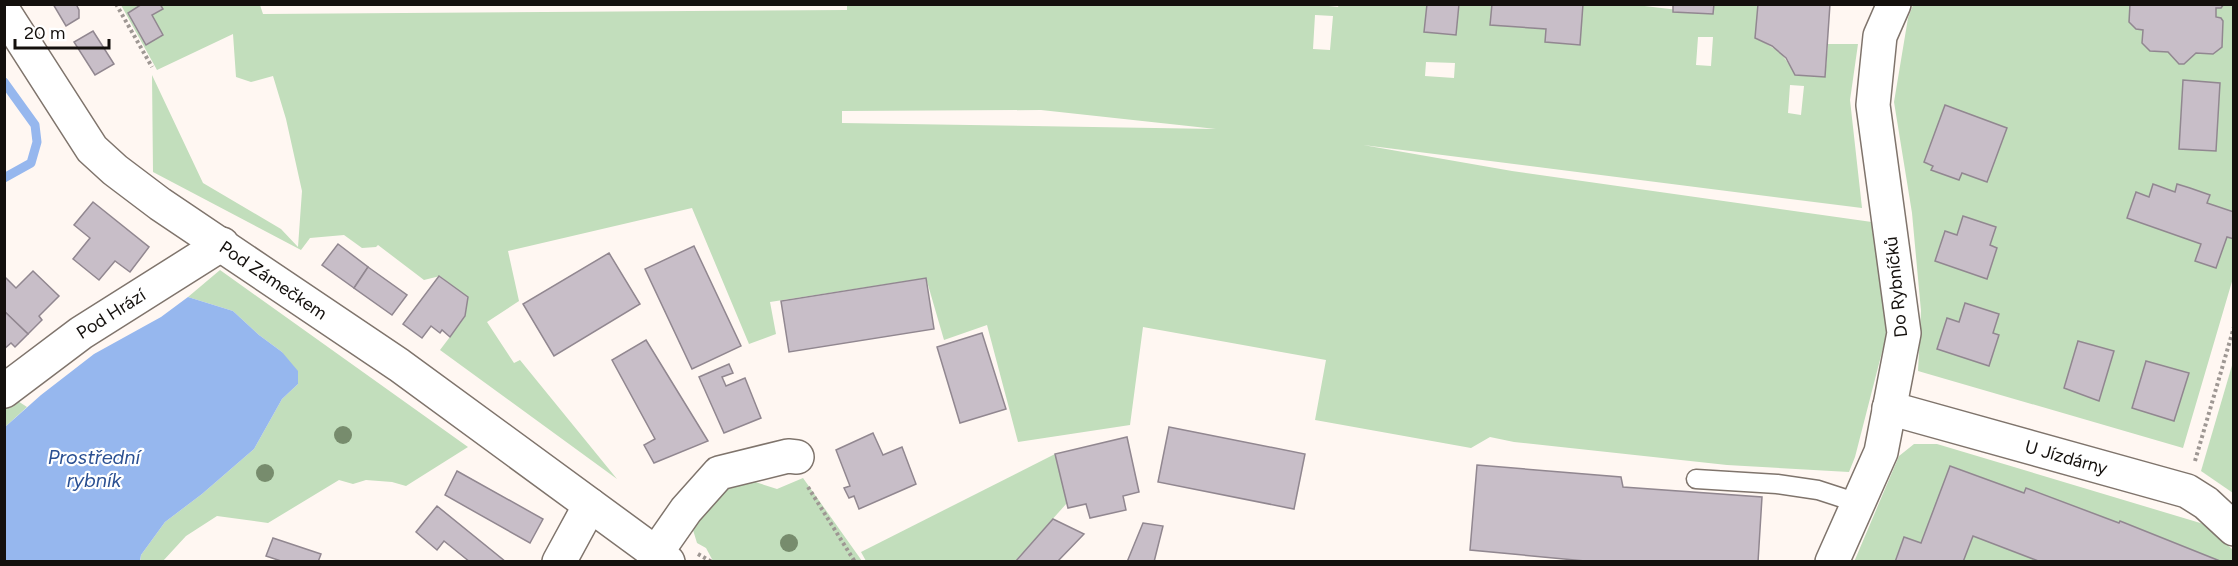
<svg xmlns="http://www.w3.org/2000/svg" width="2238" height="566" viewBox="0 0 2238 566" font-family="Figtree,sans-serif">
<rect width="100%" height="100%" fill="#fff7f2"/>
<g fill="#c2debc" fill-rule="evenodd">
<path d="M 160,4 L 260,5 L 263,14 L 847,10 L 847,4 L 1310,4 L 1338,7 L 1339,4 L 1427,4 L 1425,32 L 1456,35 L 1459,5 L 1492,4 L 1490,25 L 1546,29 L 1545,42 L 1579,45 L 1583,5 L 1636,5 L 1712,14 L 1714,5 L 1758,5 L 1756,38 L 1780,52 L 1797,75 L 1825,77 L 1828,44 L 1858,44 L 1850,100 L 1862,208 L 1363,145 L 1512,171 L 1886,224 L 1892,313 L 1855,457 L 1849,472 L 1727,465 L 1514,442 L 1490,437 L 1471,448 L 1315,420 L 1326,360 L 1143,327 L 1130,425 L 1018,442 L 987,325 L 944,340 L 926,278 L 770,302 L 776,334 L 749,344 L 692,208 L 508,251 L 519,301 L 487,322 L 514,363 L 520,360 L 617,479 L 440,350 L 465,317 L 467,297 L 440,276 L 424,280 L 378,245 L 376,247 L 362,248 L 344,235 L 310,238 L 301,250 L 153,172 L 152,75 L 203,183 L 281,229 L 298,247 L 302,191 L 286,119 L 273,76 L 251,82 L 236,77 L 233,34 L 157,70 L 121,5 L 142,5 L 146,45 L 163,35 L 152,15 L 163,9 ZM 1315,15 L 1333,16 L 1330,50 L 1313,49 ZM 1698,37 L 1713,37 L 1711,66 L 1696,65 ZM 1426,62 L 1455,63 L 1454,78 L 1425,76 ZM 1790,85 L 1804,86 L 1801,115 L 1788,113 ZM 1041,110 L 1216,129 L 842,123 L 842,111 Z"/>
<path d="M 1913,5 L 2130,5 L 2136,29 L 2143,30 L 2142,43 L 2150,51 L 2168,52 L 2179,64 L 2184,64 L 2196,53 L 2213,54 L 2222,47 L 2223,21 L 2221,18 L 2216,17 L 2216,8 L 2221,8 L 2224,5 L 2233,5 L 2233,212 L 2207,203 L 2210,195 L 2177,185 L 2175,192 L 2149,197 L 2136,193 L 2127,218 L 2201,244 L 2195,261 L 2216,268 L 2227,237 L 2233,239 L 2233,278 L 2183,448 L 1918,371 L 1921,311 L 1912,213 L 1894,102 L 1908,18 ZM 2183,81 L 2220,83 L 2216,151 L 2179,149 ZM 2006,128 L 1987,182 L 1962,173 L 1959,180 L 1931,170 L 1933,166 L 1924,162 ZM 1963,216 L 1996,227 L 1990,245 L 1997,248 L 1987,278 L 1935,261 L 1945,231 L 1957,235 ZM 1947,318 L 1999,335 L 1989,366 L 1937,349 Z"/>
<path d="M 220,270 L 468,447 L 406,486 L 392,482 L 366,480 L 353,484 L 339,480 L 268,523 L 217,516 L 186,536 L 163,561 L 140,562 L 141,555 L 165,522 L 202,494 L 254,449 L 282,399 L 298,384 L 282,352 L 259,335 L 233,311 L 188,297 Z"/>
<path d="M 2233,362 L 2233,493 L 2201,471 Z"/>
<path d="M 4,392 L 27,407 L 5,427 L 4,427 Z"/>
<path d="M 1914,444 L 1937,444 L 2207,525 L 2234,551 L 2233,561 L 2220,561 L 2120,521 L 2119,523 L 2026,488 L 2024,493 L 1951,466 L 1921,543 L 1904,537 L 1895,561 L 1854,562 L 1899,456 Z"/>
<path d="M 1055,454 L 1067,503 L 1015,561 L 866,561 L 861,552 Z"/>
<path d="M 803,478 L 862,561 L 713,561 L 706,548 L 697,543 L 693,530 L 701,503 L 726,487 L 749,480 L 777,489 Z"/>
<path d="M 1973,536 L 2041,562 L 1963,562 Z"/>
</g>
<path fill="#96b7ee" d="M 188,297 L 233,311 L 259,335 L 282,352 L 298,371 L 298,384 L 282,399 L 254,449 L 202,494 L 165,522 L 141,555 L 140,561 L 5,561 L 5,427 L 41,395 L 94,354 L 161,317 Z"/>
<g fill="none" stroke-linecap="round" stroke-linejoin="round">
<path stroke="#96b7ee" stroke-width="9" d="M 4,82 L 35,125 L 37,142 L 31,163 L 4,178"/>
</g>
<g fill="#c8bec8" stroke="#918790" stroke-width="1.5">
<path d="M 53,4 L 76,4 L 79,10 L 79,18 L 66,26 Z"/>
<path d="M 142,4 L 160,4 L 163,9 L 152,15 L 163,35 L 146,45 L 128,13 Z"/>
<path d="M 1427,4 L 1459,4 L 1456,35 L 1424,32 Z"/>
<path d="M 1492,4 L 1583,4 L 1580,45 L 1545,42 L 1546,29 L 1490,25 Z"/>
<path d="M 1673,4 L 1714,4 L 1713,14 L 1673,12 Z"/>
<path d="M 1758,4 L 1830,4 L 1825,77 L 1795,75 L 1786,58 L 1772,46 L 1755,38 Z"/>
<path d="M 2130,4 L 2224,4 L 2221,8 L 2216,8 L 2216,17 L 2221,18 L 2223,21 L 2222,47 L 2213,54 L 2196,53 L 2184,64 L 2179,64 L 2168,52 L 2150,51 L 2142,43 L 2143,30 L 2136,29 L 2129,22 Z"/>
<path d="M 93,31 L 114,64 L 95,75 L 74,42 Z"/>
<path d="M 2183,80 L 2220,83 L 2216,151 L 2179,149 Z"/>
<path d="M 1945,105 L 2007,128 L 1987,182 L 1962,173 L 1959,180 L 1931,170 L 1933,166 L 1924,162 Z"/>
<path d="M 2153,184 L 2175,192 L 2177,184 L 2190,188 L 2210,195 L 2207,203 L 2234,212 L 2234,239 L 2227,237 L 2216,268 L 2195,261 L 2201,244 L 2127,218 L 2136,192 L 2149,197 Z"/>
<path d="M 93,202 L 149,247 L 130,272 L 115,261 L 99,280 L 73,259 L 90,238 L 74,225 Z"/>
<path d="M 1963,216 L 1996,227 L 1990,245 L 1997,248 L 1987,279 L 1935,261 L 1945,231 L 1957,235 Z"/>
<path d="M 338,244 L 368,267 L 354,288 L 322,265 Z"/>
<path d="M 694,246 L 741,346 L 692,369 L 645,269 Z"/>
<path d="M 609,253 L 640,304 L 554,356 L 523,304 Z"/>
<path d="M 368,267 L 407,295 L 392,315 L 354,288 Z"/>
<path d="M 33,271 L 59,296 L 39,316 L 42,320 L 28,334 L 4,311 L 4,276 L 16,288 Z"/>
<path d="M 439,276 L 468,297 L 465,316 L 450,337 L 442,330 L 440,333 L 431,326 L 422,338 L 403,324 Z"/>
<path d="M 926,278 L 934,329 L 789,352 L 781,301 Z"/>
<path d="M 1965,303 L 1999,314 L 1993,333 L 1999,335 L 1989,366 L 1937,349 L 1947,318 L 1959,322 Z"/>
<path d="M 4,311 L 28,334 L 15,347 L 11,343 L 4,349 Z"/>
<path d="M 982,333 L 1006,409 L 960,423 L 937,347 Z"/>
<path d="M 646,340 L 708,441 L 654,463 L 644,445 L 655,439 L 612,360 Z"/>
<path d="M 2078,341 L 2114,351 L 2099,401 L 2064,388 Z"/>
<path d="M 2146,361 L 2189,373 L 2174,421 L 2132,408 Z"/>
<path d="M 729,364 L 733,373 L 722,377 L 726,386 L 745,378 L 761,418 L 724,433 L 699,377 Z"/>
<path d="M 1169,427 L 1305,454 L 1294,509 L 1158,482 Z"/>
<path d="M 873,433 L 883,455 L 902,447 L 916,484 L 859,509 L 854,496 L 849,498 L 844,488 L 850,486 L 836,450 Z"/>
<path d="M 1127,437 L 1139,492 L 1123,496 L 1126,510 L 1090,518 L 1086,504 L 1068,508 L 1055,454 Z"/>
<path d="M 1477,465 L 1621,477 L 1623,487 L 1762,497 L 1758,562 L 1596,562 L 1470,550 Z"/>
<path d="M 1950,466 L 2024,493 L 2026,488 L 2119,523 L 2120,521 L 2220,561 L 2041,562 L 1973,536 L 1963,562 L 1895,562 L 1904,537 L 1921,543 Z"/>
<path d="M 457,471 L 543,519 L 530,543 L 445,495 Z"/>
<path d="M 437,506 L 506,562 L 470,562 L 444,541 L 437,550 L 416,532 Z"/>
<path d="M 1053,519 L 1084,534 L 1057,562 L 1015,562 Z"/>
<path d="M 1143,523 L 1163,526 L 1154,562 L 1127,562 Z"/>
<path d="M 273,538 L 321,554 L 318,562 L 284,562 L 266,556 Z"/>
</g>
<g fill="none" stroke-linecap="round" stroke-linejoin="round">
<g stroke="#7f746c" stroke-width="21">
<path id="service" d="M 1696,479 L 1777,484 L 1818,490 L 1858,503"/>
</g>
<g stroke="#7f746c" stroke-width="36">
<g id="minor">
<path id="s1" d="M 4,12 L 92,149 L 115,170 L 160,204 L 399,365 L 668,562"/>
<path id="s2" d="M 4,391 L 81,333 L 222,244"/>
<path id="s3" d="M 1889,408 L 2187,491 L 2206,503 L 2234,529"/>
<path d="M 656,553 L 686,510 L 719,473 L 788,456 L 797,457"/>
<path d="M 559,562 L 590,505"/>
<path d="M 1832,562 L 1881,452 L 1904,333 L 1873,105 L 1880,36 L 1894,4"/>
</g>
</g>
<g stroke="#9e9793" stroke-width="4" stroke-dasharray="3 3" stroke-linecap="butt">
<path d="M 116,4 L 152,67"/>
<path d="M 2195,461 L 2234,327"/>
<path d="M 808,487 L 855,562"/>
<path d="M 698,554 L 712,562"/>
</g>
<use href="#service" stroke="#fff" stroke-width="18"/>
<use href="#minor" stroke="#fff" stroke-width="33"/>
</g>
<g fill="#778c6d">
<circle cx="343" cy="435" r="9"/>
<circle cx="265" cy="473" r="9"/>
<circle cx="789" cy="543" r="9"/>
</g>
<g text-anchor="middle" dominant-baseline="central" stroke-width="4.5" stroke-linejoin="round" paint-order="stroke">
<g font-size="18" fill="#14100d" stroke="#fff">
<text stroke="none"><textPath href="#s1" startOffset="387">Pod Zámečkem</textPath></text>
<text transform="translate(1896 287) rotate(-96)">Do Rybníčků</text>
<text stroke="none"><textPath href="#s2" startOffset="132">Pod Hrází</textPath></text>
<text stroke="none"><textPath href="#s3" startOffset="184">U Jízdárny</textPath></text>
</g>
<g font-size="20" font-style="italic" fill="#2b5092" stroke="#fff">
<text x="94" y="457">Prostřední<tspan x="94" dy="23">rybník</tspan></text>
</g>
</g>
<rect width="2238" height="566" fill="none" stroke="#14100d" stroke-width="12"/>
<path d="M15 39v9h94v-9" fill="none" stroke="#14100d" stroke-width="3"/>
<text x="24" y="39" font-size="18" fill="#14100d" stroke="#ffffff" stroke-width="4.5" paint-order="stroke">20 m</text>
</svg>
